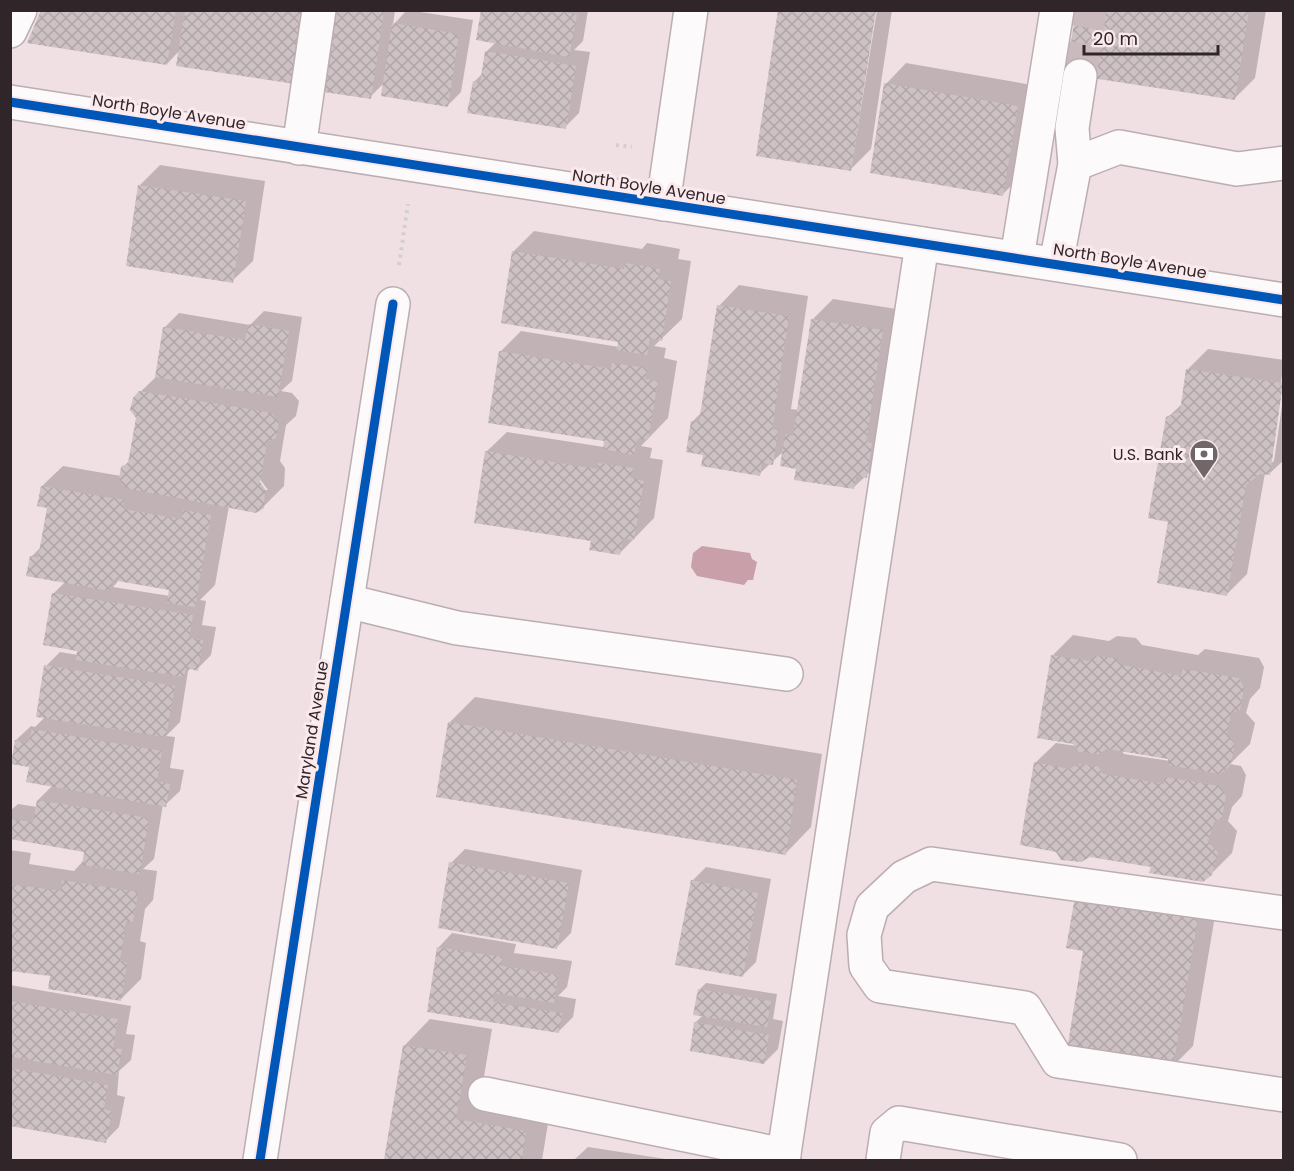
<svg xmlns="http://www.w3.org/2000/svg" width="1294" height="1171" viewBox="0 0 1294 1171" font-family="Poppins,sans-serif">
<defs>
<pattern id="building-cross-hatch" width="8" height="8" patternUnits="userSpaceOnUse" patternTransform="scale(1.5)"><rect width="8" height="8" fill="#cdc1c4"/><path d="M0 0l8 8M0 8l8-8" fill="none" stroke="#b0a6a8"/></pattern>
</defs>
<rect width="100%" height="100%" fill="#f0dfe3"/>
<path fill="#c99faa" d="M 702,546 L 750,553 L 752,559 L 757,562 L 753,580 L 748,580 L 744,585 L 697,576 L 691,567 L 693,553 Z"/>
<g fill="#0003" fill-rule="evenodd">
<path d="M 43,10 L 323,10 L 180,50 L 167,64 Z"/>
<path d="M 338,10 L 395,10 L 393,25 L 407,10 L 473,20 L 461,92 L 447,106 L 384,83 L 370,97 Z"/>
<path d="M 482,10 L 588,10 L 583,41 L 574,50 L 590,52 L 579,113 L 565,127 L 474,82 L 483,73 L 486,52 L 496,42 Z"/>
<path d="M 877,10 L 892,10 L 871,149 L 851,169 Z"/>
<path d="M 1077,10 L 1266,10 L 1255,78 L 1234,99 Z"/>
<path d="M 906,63 L 1038,86 L 1023,174 L 1003,194 L 886,84 Z"/>
<path d="M 160,165 L 265,181 L 253,261 L 232,281 L 127,265 L 140,185 Z"/>
<path d="M 534,231 L 642,249 L 647,243 L 680,249 L 678,259 L 691,261 L 682,319 L 654,346 L 666,348 L 664,358 L 677,361 L 668,418 L 641,446 L 652,448 L 650,458 L 663,460 L 654,518 L 620,553 L 592,540 L 486,452 L 507,432 L 604,447 L 606,440 L 500,352 L 521,331 L 619,347 L 620,341 L 513,252 Z"/>
<path d="M 739,285 L 808,296 L 791,409 L 799,410 L 813,319 L 833,299 L 903,310 L 887,456 L 853,488 L 798,467 L 784,451 L 759,474 L 704,454 L 692,422 L 702,412 L 719,306 Z"/>
<path d="M 264,311 L 302,317 L 292,381 L 281,391 L 292,393 L 299,401 L 296,416 L 286,425 L 280,461 L 285,468 L 284,486 L 263,507 L 229,506 L 215,585 L 200,600 L 206,601 L 202,625 L 216,627 L 211,655 L 197,669 L 191,668 L 188,671 L 180,722 L 166,736 L 175,737 L 170,768 L 184,770 L 180,791 L 165,805 L 163,804 L 154,859 L 143,869 L 157,871 L 153,900 L 145,909 L 140,941 L 146,943 L 141,979 L 121,999 L 52,975 L 10,969 L 10,850 L 31,853 L 29,864 L 74,871 L 84,860 L 86,851 L 10,838 L 10,811 L 18,804 L 37,807 L 38,800 L 53,785 L 31,766 L 16,740 L 31,726 L 35,727 L 45,717 L 46,666 L 60,652 L 78,655 L 79,649 L 53,594 L 65,582 L 31,557 L 42,546 L 49,507 L 42,486 L 63,466 L 121,476 L 122,468 L 129,461 L 137,418 L 134,398 L 157,376 L 164,328 L 179,313 L 250,325 ZM 257,475 L 268,490 L 264,490 L 255,477 ZM 119,580 L 171,589 L 170,596 L 113,587 Z"/>
<path d="M 1208,349 L 1284,360 L 1270,464 L 1274,461 L 1284,392 L 1284,460 L 1269,474 L 1265,473 L 1247,574 L 1227,594 L 1170,521 L 1167,418 L 1183,403 L 1187,370 Z"/>
<path d="M 1073,635 L 1109,641 L 1117,636 L 1136,638 L 1142,645 L 1198,655 L 1205,649 L 1259,658 L 1264,667 L 1260,688 L 1250,699 L 1246,713 L 1255,723 L 1250,744 L 1230,764 L 1241,766 L 1246,775 L 1242,796 L 1232,807 L 1228,821 L 1237,831 L 1232,853 L 1211,874 L 1153,865 L 1035,763 L 1056,743 L 1077,746 L 1053,655 ZM 1121,750 L 1170,758 L 1170,761 L 1124,754 Z"/>
<path d="M 475,697 L 822,754 L 811,827 L 786,853 L 449,723 Z"/>
<path d="M 465,849 L 582,870 L 571,933 L 557,947 L 451,863 Z"/>
<path d="M 706,867 L 771,879 L 756,962 L 742,976 L 692,881 Z"/>
<path d="M 1219,892 L 1193,1046 L 1173,1066 L 1069,1049 Z"/>
<path d="M 452,933 L 516,944 L 514,953 L 572,961 L 567,987 L 558,996 L 576,999 L 573,1017 L 559,1031 L 429,1011 L 438,948 Z"/>
<path d="M 706,983 L 777,994 L 773,1019 L 783,1021 L 778,1049 L 764,1063 L 695,1023 L 703,1015 L 699,990 Z"/>
<path d="M 10,985 L 131,1006 L 126,1034 L 135,1035 L 131,1060 L 119,1071 L 117,1095 L 125,1097 L 119,1127 L 105,1141 L 10,1125 Z"/>
<path d="M 430,1019 L 492,1029 L 481,1094 L 551,1105 L 542,1160 L 386,1160 L 405,1045 Z"/>
<path d="M 588,1147 L 672,1160 L 574,1160 Z"/>
</g>
<g fill="url(#building-cross-hatch)">
<path d="M 41,10 L 176,10 L 167,65 L 27,43 Z"/>
<path d="M 185,10 L 306,10 L 295,84 L 176,66 Z"/>
<path d="M 336,10 L 384,10 L 371,99 L 324,92 Z"/>
<path d="M 481,10 L 554,10 L 577,15 L 569,57 L 476,40 Z"/>
<path d="M 778,10 L 876,10 L 851,171 L 756,156 Z"/>
<path d="M 1076,10 L 1249,10 L 1235,100 L 1066,74 Z"/>
<path d="M 392,23 L 459,34 L 448,107 L 381,96 Z"/>
<path d="M 485,51 L 576,66 L 566,129 L 467,113 L 473,81 L 480,83 Z"/>
<path d="M 884,83 L 1018,106 L 1003,196 L 870,173 Z"/>
<path d="M 138,185 L 246,201 L 233,283 L 126,266 Z"/>
<path d="M 512,251 L 624,269 L 625,263 L 660,269 L 658,279 L 671,281 L 662,341 L 650,338 L 647,355 L 617,350 L 618,342 L 501,323 Z"/>
<path d="M 717,305 L 789,316 L 772,429 L 778,430 L 773,465 L 762,463 L 760,476 L 701,466 L 703,455 L 686,452 L 691,421 L 699,422 Z"/>
<path d="M 811,319 L 883,330 L 866,442 L 872,443 L 867,478 L 856,476 L 854,489 L 794,480 L 796,469 L 780,466 L 785,434 L 793,436 Z"/>
<path d="M 248,324 L 289,331 L 278,397 L 155,377 L 163,327 L 245,340 Z"/>
<path d="M 499,351 L 611,369 L 612,363 L 647,368 L 645,379 L 658,381 L 648,440 L 637,439 L 634,455 L 603,449 L 604,441 L 488,423 Z"/>
<path d="M 1186,369 L 1283,383 L 1270,475 L 1260,474 L 1246,485 L 1227,596 L 1157,583 L 1168,522 L 1148,518 L 1166,417 L 1180,411 Z"/>
<path d="M 139,391 L 272,413 L 279,422 L 276,438 L 267,442 L 260,482 L 265,489 L 264,508 L 256,513 L 125,488 L 119,478 L 121,467 L 128,463 L 136,418 L 130,410 L 133,398 Z"/>
<path d="M 485,451 L 597,469 L 598,463 L 633,468 L 631,478 L 644,481 L 634,540 L 623,539 L 620,555 L 589,550 L 591,541 L 474,523 Z"/>
<path d="M 41,486 L 124,500 L 123,509 L 181,519 L 183,510 L 211,515 L 195,607 L 167,603 L 169,590 L 112,580 L 110,591 L 26,576 L 30,556 L 38,558 L 47,508 L 37,506 Z"/>
<path d="M 52,593 L 193,615 L 189,638 L 203,640 L 198,671 L 186,668 L 184,677 L 76,660 L 77,651 L 43,645 Z"/>
<path d="M 1051,655 L 1088,661 L 1095,656 L 1116,658 L 1122,665 L 1181,676 L 1183,669 L 1239,678 L 1244,688 L 1240,710 L 1231,713 L 1227,734 L 1235,744 L 1230,766 L 1220,774 L 1168,765 L 1168,759 L 1107,749 L 1099,754 L 1079,752 L 1073,744 L 1037,738 Z"/>
<path d="M 44,665 L 175,686 L 166,737 L 36,717 Z"/>
<path d="M 448,722 L 797,780 L 786,855 L 436,797 Z"/>
<path d="M 32,729 L 162,751 L 157,781 L 170,784 L 166,807 L 26,782 L 29,767 L 11,764 L 15,740 L 29,742 Z"/>
<path d="M 1034,762 L 1069,769 L 1078,764 L 1098,766 L 1103,774 L 1164,784 L 1164,777 L 1220,786 L 1226,796 L 1222,818 L 1214,822 L 1208,842 L 1218,852 L 1212,875 L 1203,882 L 1149,873 L 1151,867 L 1090,857 L 1081,862 L 1061,860 L 1056,852 L 1020,845 Z"/>
<path d="M 37,800 L 149,818 L 140,874 L 82,865 L 84,852 L 10,839 L 10,819 L 33,822 Z"/>
<path d="M 449,862 L 569,883 L 557,949 L 438,928 Z"/>
<path d="M 62,880 L 138,892 L 133,922 L 126,921 L 120,961 L 127,963 L 121,1001 L 48,989 L 50,976 L 10,971 L 10,884 L 61,891 Z"/>
<path d="M 691,880 L 758,893 L 743,977 L 675,965 Z"/>
<path d="M 1076,891 L 1199,912 L 1173,1068 L 1067,1050 L 1083,951 L 1066,948 Z"/>
<path d="M 437,947 L 502,957 L 501,966 L 558,975 L 554,1003 L 494,993 L 493,1002 L 562,1013 L 559,1033 L 427,1012 Z"/>
<path d="M 698,989 L 771,1001 L 767,1027 L 693,1015 Z"/>
<path d="M 10,1001 L 118,1019 L 113,1048 L 122,1049 L 117,1075 L 10,1057 Z"/>
<path d="M 694,1022 L 769,1035 L 764,1064 L 690,1051 Z"/>
<path d="M 403,1045 L 467,1055 L 456,1119 L 526,1131 L 522,1160 L 384,1160 Z"/>
<path d="M 10,1068 L 108,1085 L 104,1109 L 112,1111 L 106,1143 L 10,1126 Z"/>
</g>
<g fill="none" stroke-linecap="round" stroke-linejoin="round">
<path stroke="#cababe" stroke-width="33" stroke-dasharray="33 16" stroke-linecap="butt" d="M 1080,76 L 1090,10"/>
<g stroke="#bbaeb2" stroke-width="36">
<g id="minor">
<path d="M 10,31 L 20,10"/>
<path d="M 10,102 L 1284,300"/>
<path d="M 299,148 L 319,10"/>
<path d="M 1075,164 L 1072,128 L 1080,76"/>
<path d="M 663,204 L 691,10"/>
<path d="M 1017,258 L 1057,10"/>
<path d="M 1056,264 L 1075,164 L 1119,147 L 1237,169 L 1284,163"/>
<path d="M 347,601 L 457,628 L 786,674"/>
<path d="M 1284,913 L 931,864 L 904,877 L 872,907 L 864,935 L 866,966 L 880,986 L 1025,1008 L 1058,1061 L 1284,1095"/>
<path d="M 485,1094 L 784,1155"/>
<path d="M 260,1160 L 393,304"/>
<path d="M 783,1160 L 922,244"/>
<path d="M 883,1160 L 887,1133 L 899,1123 L 1120,1160"/>
</g>
</g>
<g stroke="#d3cfcf" stroke-width="4" stroke-dasharray="3 4.5" stroke-linecap="butt">
<path d="M 616,145 L 632,147"/>
<path d="M 399,265 L 408,204"/>
</g>
<use href="#minor" stroke="#fdfafb" stroke-width="33"/>
<g stroke="#fbeaed" stroke-width="13">
<g id="cycleway">
<path d="M 10,102 L 1284,300"/>
<path d="M 260,1160 L 393,304"/>
</g>
</g>
<use href="#cycleway" stroke="#0057b8" stroke-width="9"/>
</g>
<defs>
<g id="bank-pin" transform="scale(1.5)"><path d="M0 17L-7.5 6A9.5 9.5 0 1 1 7.5 6Z" fill="#736669" stroke="#fbeaed"/><path d="M-6-4H6V4H-6ZM0-2.3a2.3 2.3 0 1 0 0 4.6a2.3 2.3 0 1 0 0-4.6Z" fill="#fff"/></g>
</defs>
<g fill-rule="evenodd">
<use href="#bank-pin" x="1204" y="454"/>
</g>
<g text-anchor="middle" dominant-baseline="central" stroke-width="6" stroke-linejoin="round" paint-order="stroke">
<g font-size="16" fill="#302528" stroke="#fbeaed">
<text transform="translate(169 112) rotate(9)">North Boyle Avenue</text>
<text transform="translate(649 187) rotate(9)">North Boyle Avenue</text>
<text transform="translate(1130 261) rotate(9)">North Boyle Avenue</text>
<text transform="translate(312 730) rotate(-81)">Maryland Avenue</text>
</g>
<g font-size="16" fill="#302528" stroke="#fbeaed" text-anchor="end">
<text x="1183" y="454">U.S. Bank</text>
</g>
</g>
<rect width="1294" height="1171" fill="none" stroke="#302528" stroke-width="24"/>
<path d="M1084 45v9h134v-9" fill="none" stroke="#302528" stroke-width="3"/>
<text x="1093" y="45" font-size="18" fill="#302528" stroke="#fbeaed" stroke-width="4.5" paint-order="stroke">20 m</text>
</svg>
